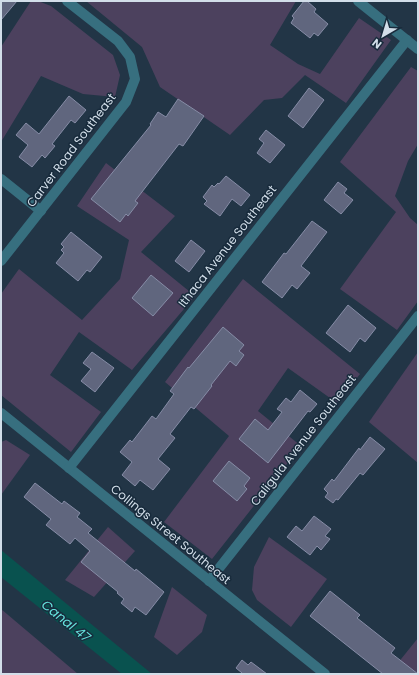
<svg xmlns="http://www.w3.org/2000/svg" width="419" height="675" viewBox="0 0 419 675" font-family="Poppins,sans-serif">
<rect width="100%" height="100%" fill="#223546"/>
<g fill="#4c415e">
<path d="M 31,1 L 38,1 L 51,6 L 113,55 L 120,75 L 115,97 L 83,94 L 41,76 L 1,142 L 1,47 Z"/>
<path d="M 86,1 L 296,1 L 270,45 L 298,64 L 320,74 L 359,18 L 391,40 L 346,103 L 305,75 L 282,98 L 264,100 L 230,135 L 160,87 L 142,47 Z"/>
<path d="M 411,67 L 418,71 L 418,144 L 408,161 L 395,196 L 410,218 L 418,225 L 418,301 L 397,330 L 340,289 L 396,212 L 340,162 Z"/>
<path d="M 106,163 L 175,216 L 141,252 L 195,296 L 132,370 L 79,332 L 50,375 L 101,412 L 71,452 L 1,395 L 1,294 L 19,269 L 82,320 L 120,279 L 129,240 L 77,206 Z"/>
<path d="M 243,279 L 360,374 L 337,403 L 288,368 L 258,411 L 301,446 L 212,559 L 164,522 L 229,436 L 165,382 Z"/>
<path d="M 418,352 L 418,463 L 369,422 Z"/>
<path d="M 6,440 L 30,455 L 1,495 L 1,442 Z"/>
<path d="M 108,527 L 135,551 L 94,597 L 65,580 Z"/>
<path d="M 269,537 L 327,579 L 291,627 L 257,600 L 252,590 L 254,567 Z"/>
<path d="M 172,587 L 207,615 L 202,632 L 177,655 L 154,637 Z"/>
<path d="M 1,609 L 78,674 L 1,674 Z"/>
<path d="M 418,638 L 418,674 L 389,674 Z"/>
</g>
<path fill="#09524f" d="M 1,550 L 152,674 L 122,674 L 1,577 Z"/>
<g fill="#60667e" stroke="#868ca6">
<path d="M 1,1 L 17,1 L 1,20 Z"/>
<path d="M 304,1 L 307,1 L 316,9 L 314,12 L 328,24 L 318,36 L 314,33 L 310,38 L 291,23 L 294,18 L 292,16 Z"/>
<path d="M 309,88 L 324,100 L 303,128 L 288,116 Z"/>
<path d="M 69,96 L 86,110 L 75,123 L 71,120 L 52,144 L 55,146 L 45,158 L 42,155 L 32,167 L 19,157 L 28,145 L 16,135 L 26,123 L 39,134 Z"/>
<path d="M 178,99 L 204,116 L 183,146 L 179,144 L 135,201 L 138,203 L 128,216 L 126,214 L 120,222 L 91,199 L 151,125 L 150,124 L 158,112 L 166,117 Z"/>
<path d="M 266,130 L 285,145 L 270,163 L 257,153 L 264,143 L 259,139 Z"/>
<path d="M 226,176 L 250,195 L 241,206 L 232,199 L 220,216 L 204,204 L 207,201 L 203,197 L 212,185 L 214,187 L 218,183 L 219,184 Z"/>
<path d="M 338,182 L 347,189 L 344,193 L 353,200 L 341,214 L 324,200 Z"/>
<path d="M 312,221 L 327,232 L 301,266 L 310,273 L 297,289 L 292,285 L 282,298 L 262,282 L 284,253 L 286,254 Z"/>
<path d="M 71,232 L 102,257 L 90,272 L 87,270 L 78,281 L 56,263 L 64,253 L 61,250 L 64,247 L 61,244 Z"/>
<path d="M 191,240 L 205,251 L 189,272 L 175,261 Z"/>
<path d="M 151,275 L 173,293 L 153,316 L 132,298 Z"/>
<path d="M 348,305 L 376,328 L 365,342 L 360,338 L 350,352 L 326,333 Z"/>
<path d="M 223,327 L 244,345 L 239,351 L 244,355 L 236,366 L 230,361 L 211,385 L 212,386 L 194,409 L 191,407 L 170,434 L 175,438 L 158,459 L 170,469 L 153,490 L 140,480 L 135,486 L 122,475 L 132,462 L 120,452 L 130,440 L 132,442 L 152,416 L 156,419 L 174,394 L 170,391 L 188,367 L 189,368 Z"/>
<path d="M 92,352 L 114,368 L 95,392 L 81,381 L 91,369 L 83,363 Z"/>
<path d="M 300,390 L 317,404 L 310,412 L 308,411 L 268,463 L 239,439 L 255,419 L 268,430 L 282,412 L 277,409 L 286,398 L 291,402 Z"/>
<path d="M 370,437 L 385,449 L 363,475 L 360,473 L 338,500 L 336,499 L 333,503 L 325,497 L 328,493 L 324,489 L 332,479 L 334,481 L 359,448 L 360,450 Z"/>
<path d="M 229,461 L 250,478 L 244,486 L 247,489 L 237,501 L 213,481 Z"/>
<path d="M 35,483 L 62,504 L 64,501 L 80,513 L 77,517 L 92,529 L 88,533 L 135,571 L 136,569 L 164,592 L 146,615 L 135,607 L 132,612 L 121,603 L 124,599 L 117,593 L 118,592 L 81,562 L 90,551 L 75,538 L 70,544 L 46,525 L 51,519 L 24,497 Z"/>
<path d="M 314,516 L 331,529 L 325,536 L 330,539 L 321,550 L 317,546 L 310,555 L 287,537 L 296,526 L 302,531 Z"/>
<path d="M 330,591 L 360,615 L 357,618 L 395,648 L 391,653 L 418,674 L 383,674 L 310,616 Z"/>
<path d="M 242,660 L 248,665 L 251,662 L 267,674 L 241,674 L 242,673 L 236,668 Z"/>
</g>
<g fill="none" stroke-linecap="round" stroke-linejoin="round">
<g stroke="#376f7f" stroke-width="10">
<path d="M 358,1 L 418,49"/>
<path d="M 1,179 L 41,211"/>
<path d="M 1,261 L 126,102 L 135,79 L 130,57 L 118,41 L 67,1"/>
<path d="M 1,413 L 325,674"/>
<path d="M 69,468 L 407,40"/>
<path d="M 209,581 L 418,316"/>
</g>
</g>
<g text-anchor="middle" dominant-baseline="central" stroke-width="3" stroke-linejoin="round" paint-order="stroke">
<g font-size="12" fill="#d2dee9" stroke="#182b3c">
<text transform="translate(71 150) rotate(-53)">Carver Road Southeast</text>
<text transform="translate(227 246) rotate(-52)">Ithaca Avenue Southeast</text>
<text transform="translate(303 440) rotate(-52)">Caligula Avenue Southeast</text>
<text transform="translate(171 534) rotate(39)">Collings Street Southeast</text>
</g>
<g font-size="13" font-style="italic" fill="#64e2dc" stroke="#182b3c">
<text transform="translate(66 621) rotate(39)">Canal 47</text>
</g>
</g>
<rect width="419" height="675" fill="none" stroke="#d2dee9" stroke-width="4"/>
<g transform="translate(383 36) rotate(218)" stroke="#182b3c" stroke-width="3" paint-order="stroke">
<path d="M0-3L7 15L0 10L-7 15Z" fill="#d2dee9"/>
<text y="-6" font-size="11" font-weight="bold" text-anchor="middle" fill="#d2dee9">N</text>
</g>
</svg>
